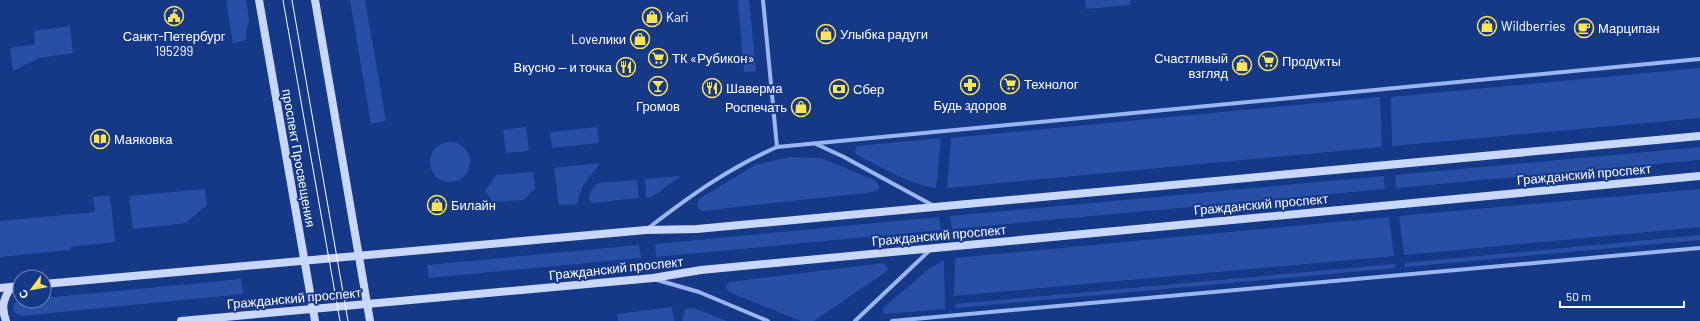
<svg xmlns="http://www.w3.org/2000/svg" width="1700" height="321" viewBox="0 0 1700 321" font-family="Barlow,sans-serif">
<rect width="100%" height="100%" fill="#153887"/>
<g fill="#274fa6">
<path d="M 226,0 L 246,0 L 249,20 L 246,33 L 246,40 L 233,43 Z"/>
<path d="M 350,0 L 365,0 L 386,121 L 371,124 Z"/>
<path d="M 738,0 L 749,0 L 756,71 L 744,72 Z"/>
<path d="M 1085,0 L 1130,0 L 1130,5 L 1086,9 Z"/>
<path d="M 70,26 L 73,53 L 39,58 L 13,71 L 10,48 L 35,44 L 34,31 Z"/>
<path d="M 1700,68 L 1700,118 L 1392,146 L 1391,97 Z"/>
<path d="M 1380,97 L 1382,147 L 947,188 L 951,138 Z"/>
<path d="M 526,127 L 529,151 L 506,153 L 503,130 Z"/>
<path d="M 597,127 L 599,143 L 552,148 L 550,132 Z"/>
<path d="M 941,138 L 936,188 C 908,184 882,167 857,155 L 855,152 L 857,146 Z"/>
<circle cx="450" cy="162" r="20"/>
<path d="M 1700,147 L 1700,160 L 1396,188 L 1395,175 Z"/>
<path d="M 790,157 L 821,158 L 875,180 L 879,186 L 878,190 L 873,192 L 702,211 L 699,209 L 697,206 L 699,199 L 755,165 Z"/>
<path d="M 600,163 L 582,187 L 577,204 L 559,205 L 554,168 Z"/>
<path d="M 533,172 L 535,188 L 524,200 L 493,202 L 485,191 L 496,175 Z"/>
<path d="M 681,176 L 652,197 L 646,198 L 645,179 Z"/>
<path d="M 1384,176 L 1385,189 L 952,229 L 950,216 Z"/>
<path d="M 637,180 L 639,198 L 591,203 L 589,196 L 594,186 L 598,183 Z"/>
<path d="M 205,189 L 207,205 L 186,223 L 133,229 L 129,196 Z"/>
<path d="M 1700,189 L 1700,227 L 1404,255 L 1399,216 Z"/>
<path d="M 110,195 L 115,242 L 70,247 L 70,250 L 0,257 L 0,221 L 95,212 L 93,197 Z"/>
<path d="M 939,217 L 941,230 L 656,257 L 655,244 Z"/>
<path d="M 1389,217 L 1394,256 L 954,296 L 955,258 Z"/>
<path d="M 1700,235 L 1700,240 L 1405,267 L 1405,263 Z"/>
<path d="M 639,245 L 641,258 L 429,278 L 427,265 Z"/>
<path d="M 944,260 L 945,309 L 885,314 L 883,313 L 883,308 L 930,268 Z"/>
<path d="M 884,263 L 888,269 L 887,271 L 814,321 L 801,321 L 731,293 L 728,291 L 726,285 L 730,282 Z"/>
<path d="M 1395,264 L 1395,268 L 956,308 L 955,304 Z"/>
<path d="M 241,279 L 243,294 L 21,316 L 15,313 L 13,309 L 14,303 L 20,301 L 44,301 L 44,298 Z"/>
<path d="M 672,307 L 674,321 L 618,321 L 617,314 Z"/>
<path d="M 694,308 L 727,321 L 682,321 L 685,309 Z"/>
</g>
<g fill="none" stroke-linecap="round" stroke-linejoin="round">
<g stroke="#9ab5ef" stroke-width="4">
<path d="M 763,0 L 777,147"/>
<path d="M 816,144 L 844,157 L 934,206"/>
<path d="M 647,229 C 690,196 727,169 777,147 L 1700,59"/>
<path d="M 657,280 L 699,292 L 768,321"/>
<path d="M 855,321 L 930,250"/>
<path d="M 892,321 L 1700,248"/>
</g>
<g stroke="#c8d7fa" stroke-width="8">
<path d="M 259,0 L 315,321"/>
<path d="M 315,0 L 370,321"/>
<path d="M 44,284 L 646,230 L 697,229 L 1700,136"/>
<path d="M 0,288 L 20,286"/>
<path d="M 6,321 C 1,307 3,300 11,287"/>
<path d="M 181,321 L 653,278 L 701,270 L 1700,176"/>
</g>
<g stroke="#fff" stroke-width="1">
<path d="M 283,0 L 340,321"/>
<path d="M 292,0 L 348,321"/>
</g>
</g>
<defs>
<g id="civic-ring" transform="scale(1)"><circle r="9.5" fill="#153887" stroke="#ffe458" stroke-width="1.5"/><path d="M-.6-6.5H3V-4.5H.6V-3L4-1V1h2V6H-6V1h2V-1L-.6-3ZM-1.2 2.5V6h2.4V2.5Z" fill="#ffe458"/></g>
<g id="shop-ring" transform="scale(1)"><circle r="9.5" fill="#153887" stroke="#ffe458" stroke-width="1.5"/><path d="M-5-2.5h2.3a2.7 3.5 0 0 1 5.4 0H5L5.5 6h-11ZM-1.5-2.5h3a1.5 2.3 0 0 0-3 0Z" fill="#ffe458"/></g>
<g id="cafe-ring" transform="scale(1)"><circle r="9.5" fill="#153887" stroke="#ffe458" stroke-width="1.5"/><path d="M-5.5-4.5H6V0H3Q3 3.5 0 3.5H-2.5Q-5.5 3.5-5.5 0ZM3-3.2v2h1.7v-2ZM-6 4.5H4V6H-6Z" fill="#ffe458"/></g>
<g id="supermarket-ring" transform="scale(1)"><circle r="9.5" fill="#153887" stroke="#ffe458" stroke-width="1.5"/><path d="M-6-5.5h2.5l.6 2H6L4.5 2H-2.5L-4.4-4H-6ZM-1.5 3.2a1.3 1.3 0 1 0 .1 0ZM3 3.2a1.3 1.3 0 1 0 .1 0Z" fill="#ffe458"/></g>
<g id="restaurant-ring" transform="scale(1)"><circle r="9.5" fill="#153887" stroke="#ffe458" stroke-width="1.5"/><path d="M-5-6h1v4h1v-4h1v4h1v-4h1v5L-1.5 .5V6h-2V.5L-5-1ZM5-6V6H3V1.5H1.5Q1.5-4 5-6Z" fill="#ffe458"/></g>
<g id="pharmacy-ring" transform="scale(1)"><circle r="9.5" fill="#153887" stroke="#ffe458" stroke-width="1.5"/><path d="M-2-6h4v4h4v4h-4v4h-4v-4h-4v-4h4Z" fill="#ffe458"/></g>
<g id="bar-ring" transform="scale(1)"><circle r="9.5" fill="#153887" stroke="#ffe458" stroke-width="1.5"/><path d="M-6-5H6L.8 .8V4.5H3.5V6h-7V4.5H-.8V.8Z" fill="#ffe458"/></g>
<g id="bank-ring" transform="scale(1)"><circle r="9.5" fill="#153887" stroke="#ffe458" stroke-width="1.5"/><path d="M-6-4H6V4H-6ZM0-2.3a2.3 2.3 0 1 0 0 4.6a2.3 2.3 0 1 0 0-4.6Z" fill="#ffe458"/></g>
<g id="library-ring" transform="scale(1)"><circle r="9.5" fill="#153887" stroke="#ffe458" stroke-width="1.5"/><path d="M-6-4Q-3-5.5-.7-3.5V5Q-3 3-6 4ZM6-4Q3-5.5 .7-3.5V5Q3 3 6 4Z" fill="#ffe458"/></g>
</defs>
<g fill-rule="evenodd">
<use href="#civic-ring" x="174" y="16"/>
<use href="#shop-ring" x="652" y="17"/>
<use href="#shop-ring" x="1487" y="26"/>
<use href="#cafe-ring" x="1584" y="28"/>
<use href="#shop-ring" x="826" y="34"/>
<use href="#shop-ring" x="640" y="39"/>
<use href="#supermarket-ring" x="658" y="58"/>
<use href="#supermarket-ring" x="1268" y="61"/>
<use href="#shop-ring" x="1242" y="65"/>
<use href="#restaurant-ring" x="626" y="67"/>
<use href="#supermarket-ring" x="1010" y="84"/>
<use href="#pharmacy-ring" x="970" y="85"/>
<use href="#bar-ring" x="658" y="86"/>
<use href="#restaurant-ring" x="712" y="88"/>
<use href="#bank-ring" x="839" y="89"/>
<use href="#shop-ring" x="801" y="107"/>
<use href="#library-ring" x="100" y="139"/>
<use href="#shop-ring" x="437" y="205"/>
</g>
<g text-anchor="middle" dominant-baseline="central" stroke-width="4" stroke-linejoin="round" paint-order="stroke">
<g font-size="13" fill="#fff" stroke="#153887" text-anchor="start">
<text x="666" y="17">Kari</text>
<text x="1501" y="26">Wildberries</text>
<text x="1598" y="28">Марципан</text>
<text x="840" y="34">Улыбка радуги</text>
<text x="174" y="36" text-anchor="middle">Санкт-Петербург<tspan x="174" dy="15">195299</tspan></text>
<text x="626" y="39" text-anchor="end">Loveлики</text>
<text x="672" y="58">ТК «Рубикон»</text>
<text x="1228" y="58" text-anchor="end">Счастливый<tspan x="1228" dy="15">взгляд</tspan></text>
<text x="1282" y="61">Продукты</text>
<text x="612" y="67" text-anchor="end">Вкусно — и точка</text>
<text x="1024" y="84">Технолог</text>
<text x="726" y="88">Шаверма</text>
<text x="853" y="89">Сбер</text>
<text x="970" y="105" text-anchor="middle">Будь здоров</text>
<text x="658" y="106" text-anchor="middle">Громов</text>
<text x="787" y="107" text-anchor="end">Роспечать</text>
<text x="114" y="139">Маяковка</text>
<text x="451" y="205">Билайн</text>
</g>
<g font-size="13" fill="#fff" stroke="#153887">
<text transform="translate(299 158) rotate(80)">проспект Просвещения</text>
<text transform="translate(1584 174) rotate(-5)">Гражданский проспект</text>
<text transform="translate(1261 204) rotate(-5)">Гражданский проспект</text>
<text transform="translate(939 235) rotate(-5)">Гражданский проспект</text>
<text transform="translate(616 268) rotate(-6)">Гражданский проспект</text>
<text transform="translate(294 298) rotate(-5)">Гражданский проспект</text>
</g>
</g>
<g transform="translate(32 289) rotate(238)"><circle r="19" fill="#153887" stroke="#7388b7"/>
<path d="M0-3L7 15L0 10L-7 15Z" fill="#ffe458"/>
<text y="-6" font-size="11" font-weight="bold" text-anchor="middle" fill="#ffffff">С</text>
</g>
<path d="M1560 301v6h124v-6" fill="none" stroke="#ffffff" stroke-width="2"/>
<text x="1566" y="301" font-size="12" fill="#ffffff" stroke="#153887" stroke-width="3" paint-order="stroke">50 m</text>
</svg>
